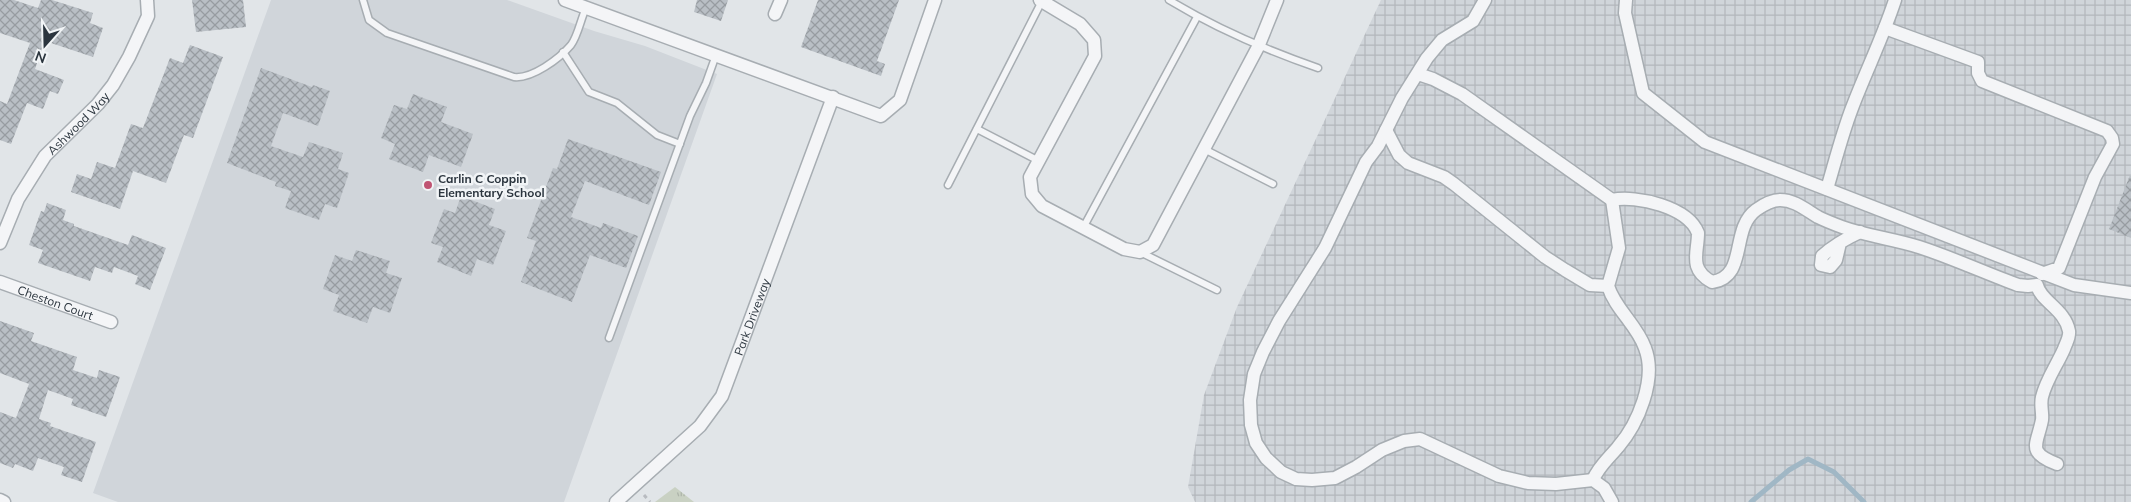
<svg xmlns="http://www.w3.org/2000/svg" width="2131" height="502" viewBox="0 0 2131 502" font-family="Mulish,sans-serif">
<defs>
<pattern id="industrial-grid" width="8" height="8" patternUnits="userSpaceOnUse" patternTransform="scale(1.25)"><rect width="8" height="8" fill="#d0d5da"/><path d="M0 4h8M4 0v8" fill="none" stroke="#b3b7bc"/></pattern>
<pattern id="grass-tufts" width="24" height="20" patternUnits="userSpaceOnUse" patternTransform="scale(1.25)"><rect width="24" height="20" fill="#c9d1c3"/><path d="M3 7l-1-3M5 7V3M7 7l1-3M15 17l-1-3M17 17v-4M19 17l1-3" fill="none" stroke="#adb4a9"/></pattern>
<pattern id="building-cross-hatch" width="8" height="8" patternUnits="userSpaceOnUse" patternTransform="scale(1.25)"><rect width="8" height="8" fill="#b9bfc5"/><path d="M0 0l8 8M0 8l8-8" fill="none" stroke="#979ca1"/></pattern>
</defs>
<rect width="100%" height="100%" fill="#e1e5e8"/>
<path fill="#d0d5da" d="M 271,0 L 507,0 L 594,31 L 645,46 L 717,74 L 564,502 L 118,502 L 93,493 Z"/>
<path fill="url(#industrial-grid)" d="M 1381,0 L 2131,0 L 2131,502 L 1195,502 L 1188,487 L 1204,395 L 1237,307 Z"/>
<path fill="url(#grass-tufts)" d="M 675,487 L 694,502 L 655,502 Z"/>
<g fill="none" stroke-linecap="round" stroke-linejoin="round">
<path stroke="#a0b7c5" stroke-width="5" d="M 1751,502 L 1789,470 L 1808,459 L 1834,472 L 1864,502"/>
</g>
<g fill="url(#building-cross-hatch)">
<path d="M 0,0 L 14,0 L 38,8 L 41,0 L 52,0 L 93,13 L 90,23 L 103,28 L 93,57 L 45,41 L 35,69 L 64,80 L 58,94 L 50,91 L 43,109 L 27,103 L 11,144 L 0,140 L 0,101 L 7,104 L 30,43 L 0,33 Z"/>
<path d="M 192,0 L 243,0 L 246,27 L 196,32 Z"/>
<path d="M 697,0 L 728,0 L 721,21 L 694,12 Z"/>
<path d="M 818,0 L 899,0 L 877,61 L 885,64 L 881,76 L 801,47 Z"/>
<path d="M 190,45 L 223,57 L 193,138 L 184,135 L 166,183 L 133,171 L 120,209 L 71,192 L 77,174 L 91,179 L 97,162 L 115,168 L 131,124 L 143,128 L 170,58 L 183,63 Z"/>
<path d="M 261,68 L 312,87 L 313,85 L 330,91 L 318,126 L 283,113 L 271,146 L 303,157 L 309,142 L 343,153 L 338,169 L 349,173 L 337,208 L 325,204 L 319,220 L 285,208 L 291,191 L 275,186 L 276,182 L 227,163 Z"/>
<path d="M 413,94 L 447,107 L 441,122 L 473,134 L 461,167 L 429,155 L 423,172 L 389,159 L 395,144 L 381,138 L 394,105 L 407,109 Z"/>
<path d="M 568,139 L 661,172 L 649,205 L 585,181 L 571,217 L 601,228 L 603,223 L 638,236 L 626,268 L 590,255 L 572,302 L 521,282 L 536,241 L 527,238 L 553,168 L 557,169 Z"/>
<path d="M 2130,175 L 2131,175 L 2131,238 L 2109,229 Z"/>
<path d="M 461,196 L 495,209 L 489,225 L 506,231 L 493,265 L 477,259 L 471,276 L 437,262 L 443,247 L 431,243 L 444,209 L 455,213 Z"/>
<path d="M 47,203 L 66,210 L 63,220 L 74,224 L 74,226 L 128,245 L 132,235 L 166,248 L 150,290 L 135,284 L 138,276 L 114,267 L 112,273 L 95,267 L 90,281 L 38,263 L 43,250 L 29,245 L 41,211 L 44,212 Z"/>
<path d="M 356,250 L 390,261 L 386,273 L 402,278 L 390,313 L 373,307 L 367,323 L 333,311 L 339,295 L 323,289 L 335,255 L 352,261 Z"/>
<path d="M 0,321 L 34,333 L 31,341 L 77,357 L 73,370 L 97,378 L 99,370 L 120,377 L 106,417 L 71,405 L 73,399 L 48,390 L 39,419 L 51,423 L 50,426 L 96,442 L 82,482 L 61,475 L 64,467 L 38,458 L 33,471 L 15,464 L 13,468 L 0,463 L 0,412 L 16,418 L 29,384 L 0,373 Z"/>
</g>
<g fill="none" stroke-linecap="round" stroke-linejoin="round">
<g stroke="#a7adb2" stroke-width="9">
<g id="service">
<path d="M 363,0 L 369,20 L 387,33 L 514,77 C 532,79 559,59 571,45 C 578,36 581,18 586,8"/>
<path d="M 1169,0 C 1217,29 1266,50 1318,68"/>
<path d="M 563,52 L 589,92 L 617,103 L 657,135 L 680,144"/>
<path d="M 977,129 L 1039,161"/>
<path d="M 1204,149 L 1273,184"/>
<path d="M 948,185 L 1042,1"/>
<path d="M 1083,228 L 1197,17"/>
<path d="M 1140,252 L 1217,290"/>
<path d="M 609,338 L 690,116 L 706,83 L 716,55"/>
</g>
</g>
<g stroke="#a7adb2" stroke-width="15">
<g id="minor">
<path d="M 565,0 L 881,116 L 900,100 L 935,0"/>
<path d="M 1040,0 L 1080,24 L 1094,40 L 1095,56 L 1030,177 L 1032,194 L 1042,206 L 1124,249 L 1140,252 L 1153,245 L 1258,47 L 1277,0"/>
<path d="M 1485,0 L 1473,21 L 1442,40 L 1427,58 L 1402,98 L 1378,146 L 1366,162 L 1325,248 L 1279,321 L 1263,352 L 1254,374 L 1250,400 L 1251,425 L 1256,443 L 1266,458 L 1281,472 L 1296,479 L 1312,480 L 1335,478 L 1356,467 L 1382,450 L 1404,441 L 1420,439 L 1499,476 L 1528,483 L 1556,484 L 1593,480 L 1604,488 L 1612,502"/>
<path d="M 1626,0 L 1625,13 L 1643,93 L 1705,142 L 2074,285 L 2131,293"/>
<path d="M 775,14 L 781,0"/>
<path d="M 1885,28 L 1978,62 L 1978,73 L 1982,81 L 2107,131 L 2112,138 L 2113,144 L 2095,177 L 2059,268 L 2042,274"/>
<path d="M 1418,74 L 1433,79 L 1462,94 L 1612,200"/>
<path d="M 1386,130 L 1399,155 L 1408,163 L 1444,177 L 1454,184 L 1545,257 L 1565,270 L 1590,285 L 1608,286"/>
<path d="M 1827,189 C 1835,162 1842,134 1852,108 C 1866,71 1883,37 1895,0"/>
<path id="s1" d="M 0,243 L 18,199 L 45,156 L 98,104 L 113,85 L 129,57 L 148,16 L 147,0"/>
<path d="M 1840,243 L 1836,260 L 1830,267 L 1821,265 L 1822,256 C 1833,246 1847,238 1860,232"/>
<path id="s2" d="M 0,282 L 111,322"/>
<path d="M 1593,480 C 1598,467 1609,458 1618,447 C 1638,424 1657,379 1645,348 C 1637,325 1615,309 1608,286 L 1619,248 L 1612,200 C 1637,195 1688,207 1698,233 C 1698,253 1688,269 1712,282 C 1748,277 1730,229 1756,210 C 1763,205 1772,200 1780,200 C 1795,200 1806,210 1818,217 C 1826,221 1834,224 1842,227 C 1867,236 1894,239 1919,247 C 1953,258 1985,273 2018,285 L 2028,286 L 2037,285 C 2040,301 2065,309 2069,331 C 2070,337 2066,343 2064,349 C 2057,365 2046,380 2042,397 C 2040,405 2043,413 2042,420 C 2037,445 2026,452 2057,464"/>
<path d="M 0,500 L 4,502"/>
<path id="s3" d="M 616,502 L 700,426 L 722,396 L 833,97"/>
</g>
</g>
<path stroke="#b8bbc0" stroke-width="3" stroke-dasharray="4 4" stroke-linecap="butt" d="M 644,495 L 650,502"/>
<use href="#service" stroke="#f4f5f7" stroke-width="6"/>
<use href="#minor" stroke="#f4f5f7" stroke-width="12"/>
</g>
<circle fill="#c05473" stroke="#f1f4f6" stroke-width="2" cx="428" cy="185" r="5"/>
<g text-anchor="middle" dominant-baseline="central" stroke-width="5" stroke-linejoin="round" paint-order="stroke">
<g font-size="12" fill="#2b353e" stroke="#f1f4f6">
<text stroke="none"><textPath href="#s1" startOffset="145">Ashwood Way</textPath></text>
<text stroke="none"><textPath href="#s2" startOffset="59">Cheston Court</textPath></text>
<text stroke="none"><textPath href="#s3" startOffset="235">Park Driveway</textPath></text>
</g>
<g font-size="12" font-weight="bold" fill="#2b353e" stroke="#f1f4f6" text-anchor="start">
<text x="438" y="178">Carlin C Coppin<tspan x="438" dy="14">Elementary School</tspan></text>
</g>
</g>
<g transform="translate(45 45) rotate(200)" stroke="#f1f4f6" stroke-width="4" paint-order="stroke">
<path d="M0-4L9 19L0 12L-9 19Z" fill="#2b353e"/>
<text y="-8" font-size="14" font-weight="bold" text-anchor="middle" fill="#2b353e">N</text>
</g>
</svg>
